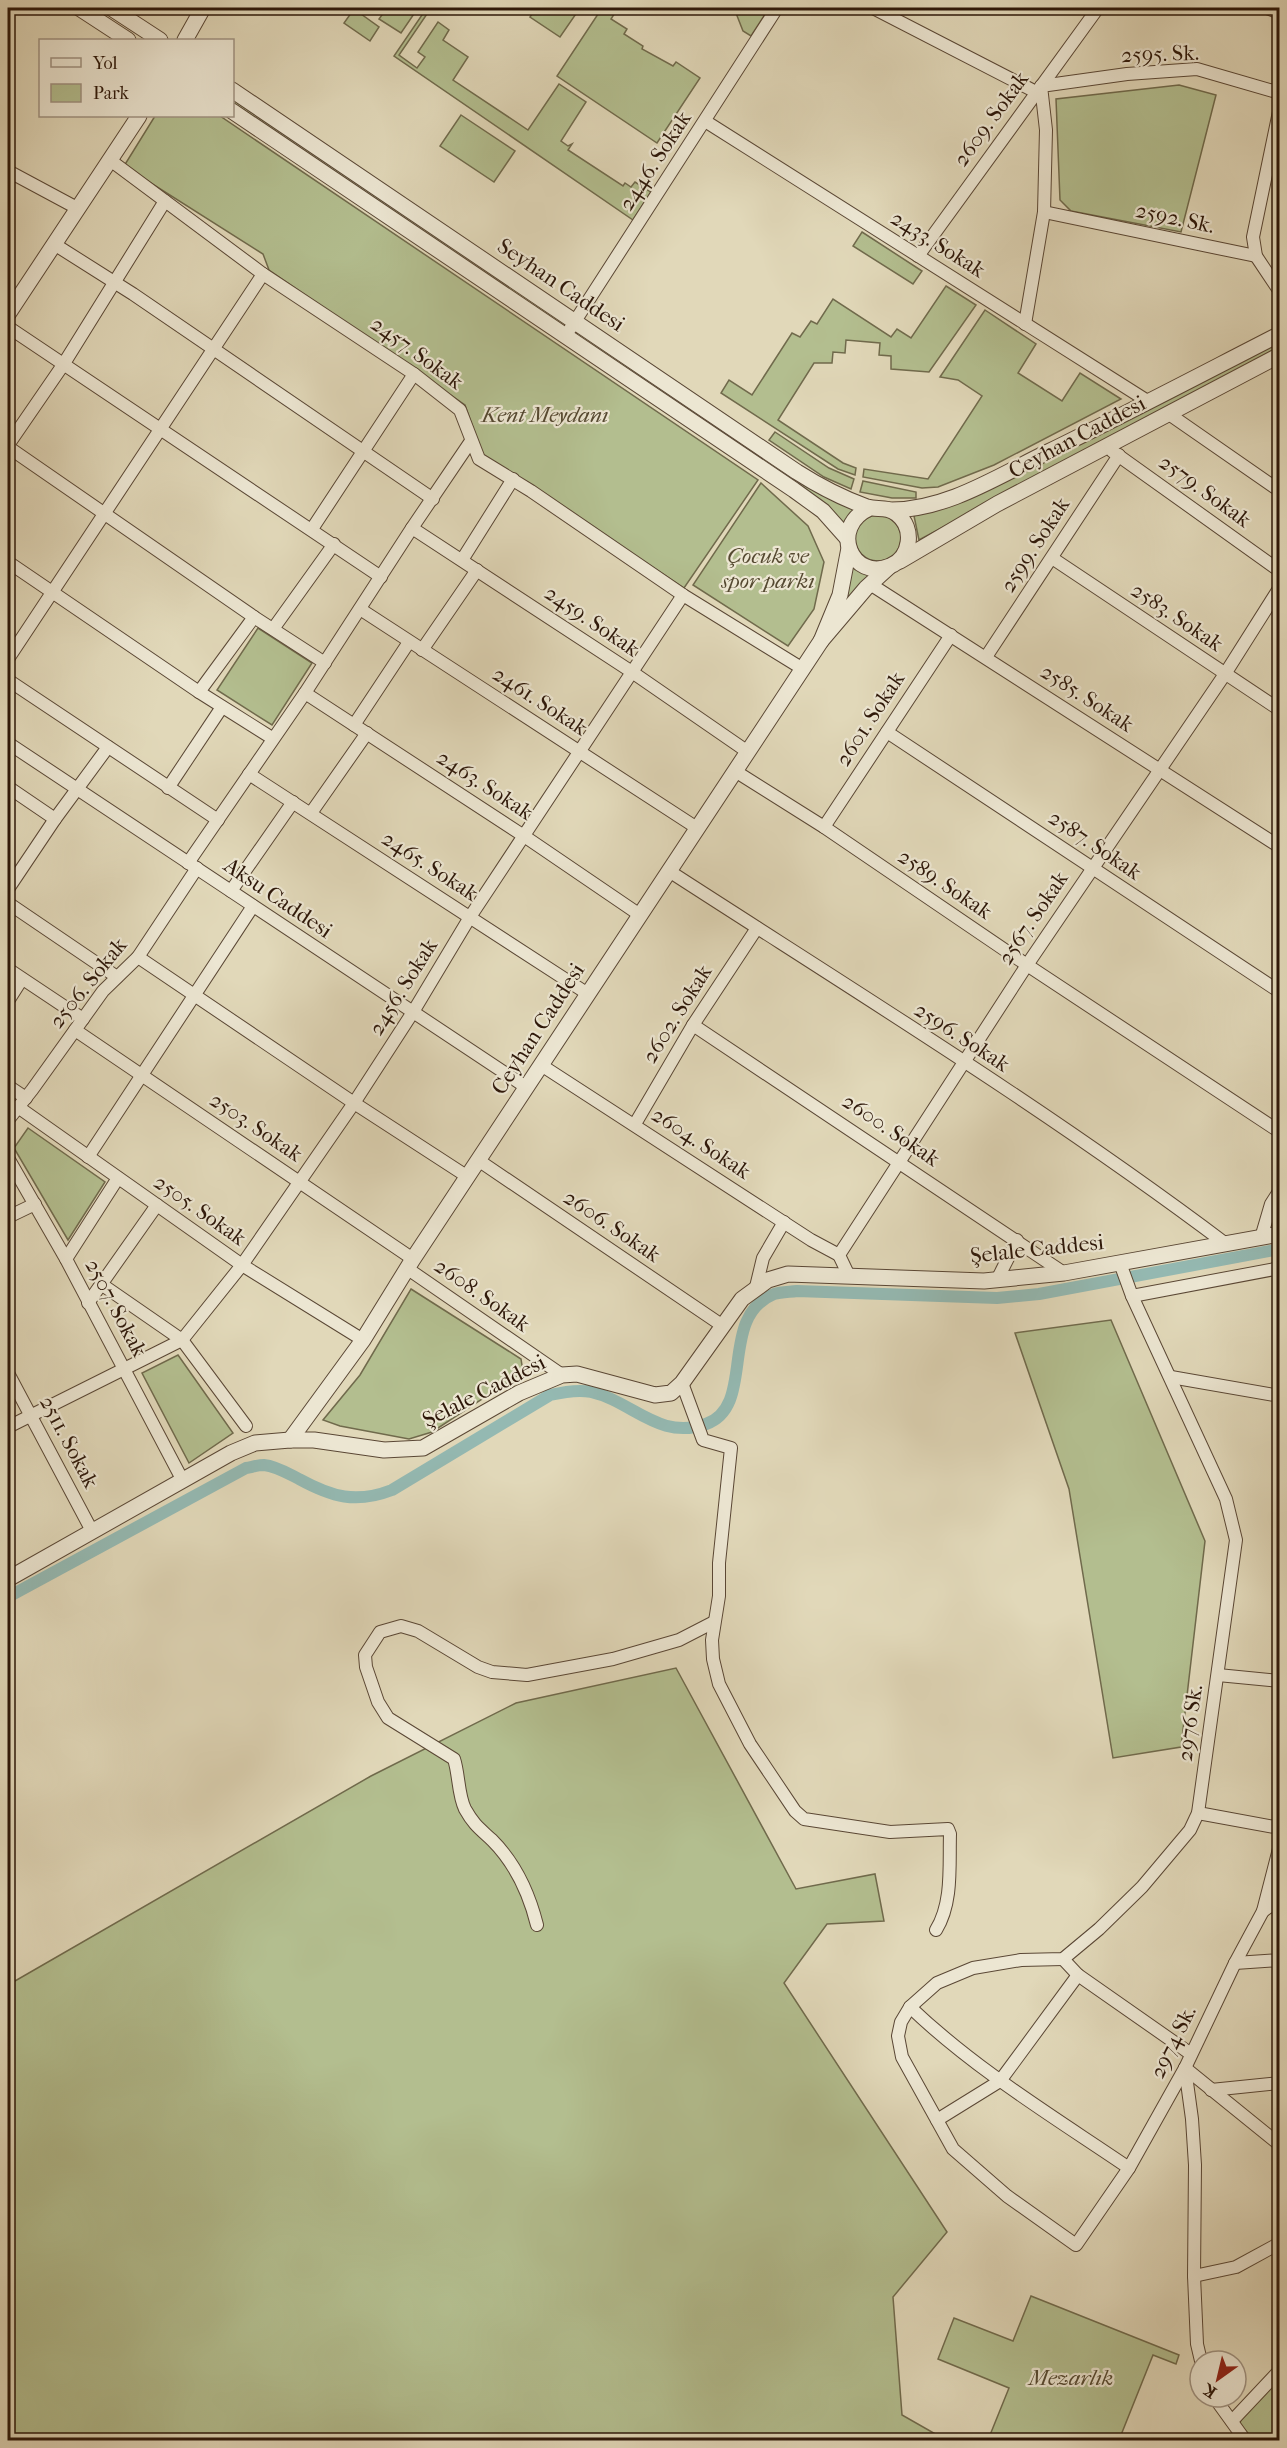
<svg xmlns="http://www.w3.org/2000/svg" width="1287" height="2448" viewBox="0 0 1287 2448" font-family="'IM FELL French Canon',serif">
<rect width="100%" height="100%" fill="#e1d8b9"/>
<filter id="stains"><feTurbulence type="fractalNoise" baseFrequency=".00333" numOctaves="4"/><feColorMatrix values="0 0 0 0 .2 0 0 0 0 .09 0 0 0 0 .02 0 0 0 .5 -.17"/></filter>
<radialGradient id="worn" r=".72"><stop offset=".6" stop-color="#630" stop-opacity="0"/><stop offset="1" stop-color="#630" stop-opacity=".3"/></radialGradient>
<g fill="#b3be8f" stroke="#706a4c" stroke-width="1.5">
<path d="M 387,8 L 418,8 L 401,33 L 379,19 Z"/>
<path d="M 536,8 L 580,8 L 560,37 L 530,17 Z"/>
<path d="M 602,8 L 618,8 L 611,19 L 627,29 L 624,34 L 643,46 L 642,49 L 673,66 L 676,62 L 700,78 L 657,143 L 557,76 Z"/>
<path d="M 734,8 L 769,8 L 751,36 L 743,31 Z"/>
<path d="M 354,9 L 379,27 L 370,41 L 344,23 Z"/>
<path d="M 424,12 L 427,14 L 399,55 L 417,68 L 425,57 L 418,52 L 438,22 L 449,30 L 443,40 L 468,57 L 453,80 L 528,130 L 559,84 L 586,102 L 561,141 L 568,146 L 572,144 L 568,150 L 623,186 L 625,183 L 631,187 L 635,182 L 651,192 L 633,220 L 394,56 Z"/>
<path d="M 1179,85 L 1216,95 L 1181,232 L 1071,211 L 1060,200 L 1056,99 Z"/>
<path d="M 232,99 L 566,323 L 564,326 L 233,103 Z"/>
<path d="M 461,115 L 515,151 L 494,182 L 440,146 Z"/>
<path d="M 155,116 L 220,116 L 758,480 L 684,588 L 482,454 L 465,405 L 269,270 L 263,254 L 124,166 Z"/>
<path d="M 862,232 L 922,271 L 913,284 L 853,246 Z"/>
<path d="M 946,286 L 976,305 L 929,372 L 891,369 L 891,356 L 879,355 L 880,343 L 846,340 L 845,353 L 833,352 L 832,363 L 814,363 L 778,420 L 843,463 L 856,468 L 855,475 L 838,469 L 721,393 L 729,380 L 752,395 L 792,333 L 800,337 L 811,321 L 817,324 L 833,299 L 891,337 L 897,329 L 911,338 Z"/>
<path d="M 985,310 L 1036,344 L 1018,373 L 1062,401 L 1080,373 L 1121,399 L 994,465 L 938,487 L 922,488 L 863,477 L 864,469 L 928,479 L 982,396 L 958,380 L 940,377 Z"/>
<path d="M 578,332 L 854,509 L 845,523 L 842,522 L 576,335 Z"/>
<path d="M 1279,341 L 1279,348 L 919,540 L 914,516 L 916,515 Z"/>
<path d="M 775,432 L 829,468 L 854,479 L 851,489 L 824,477 L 769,440 Z"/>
<path d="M 863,481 L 916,492 L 916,498 L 892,498 L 860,492 Z"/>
<path d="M 761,483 L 808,526 L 824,562 L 814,609 L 788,646 L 693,585 Z"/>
<circle cx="878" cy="538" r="23"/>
<path d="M 851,566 L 871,576 L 834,622 Z"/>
<path d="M 258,628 L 312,663 L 272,725 L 217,690 Z"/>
<path d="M 28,1128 L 105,1182 L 68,1240 L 14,1148 Z"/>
<path d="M 411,1289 L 521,1359 L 523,1372 L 432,1432 L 409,1439 L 340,1426 L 323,1420 L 360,1375 Z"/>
<path d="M 1111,1320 L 1205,1541 L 1181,1747 L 1113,1758 L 1069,1489 L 1015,1333 Z"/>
<path d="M 178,1355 L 233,1433 L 189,1463 L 142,1373 Z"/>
<path d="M 676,1668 L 796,1889 L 875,1874 L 884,1921 L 827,1924 L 784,1983 L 947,2232 L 893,2297 L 902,2415 L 946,2440 L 8,2440 L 8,1985 L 371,1776 L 516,1703 Z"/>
<path d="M 1031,2296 L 1179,2355 L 1176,2364 L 1153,2355 L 1119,2440 L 988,2440 L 1009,2388 L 938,2359 L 954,2318 L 1013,2341 Z"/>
<path d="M 1279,2376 L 1279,2440 L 1254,2440 L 1240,2425 L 1241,2417 Z"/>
</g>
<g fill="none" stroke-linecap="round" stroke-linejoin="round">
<path stroke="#94b9b2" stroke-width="12" d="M 8,1597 L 246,1468 C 252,1467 258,1465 264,1465 C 276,1466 289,1474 299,1479 C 332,1497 356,1504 392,1490 L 550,1395 C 563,1392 578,1389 591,1392 C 632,1401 659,1441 706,1424 C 757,1406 717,1317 774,1294 C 781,1292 790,1292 797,1291 L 997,1298 L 1039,1294 L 1280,1249"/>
<g stroke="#5a4735" stroke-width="14">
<g id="minor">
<path d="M 873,8 L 1036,92"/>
<path d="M 1267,8 L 1280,13"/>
<path d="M 1280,107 L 1253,237 L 1256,256 L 1280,292"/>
<path d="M 705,121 L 1149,402"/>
<path d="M 110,160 L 263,274 L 414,374 L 460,410 L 479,459 L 531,491 L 683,595 L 803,669"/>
<path d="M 8,171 L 77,208"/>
<path d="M 1044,212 L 1256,256"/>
<path d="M 54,244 L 133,294 L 433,499"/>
<path d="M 918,256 L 1098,8"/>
<path d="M 1025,324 L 1044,212 L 1046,130 L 1041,86 L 1127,74 L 1197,69 L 1280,93"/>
<path d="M 8,327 L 381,577"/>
<path d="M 570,329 L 777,8"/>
<path d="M 1169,414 L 1280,491"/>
<path d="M 8,445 L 63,365 L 165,201"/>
<path d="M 8,447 L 254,617 L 325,663"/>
<path d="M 1112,451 L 1280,571"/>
<path d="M 412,528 L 632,672 L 748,752"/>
<path d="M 312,529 L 414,374"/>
<path d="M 1052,558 L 1280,710"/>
<path d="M 462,560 L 513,479"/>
<path d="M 8,562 L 199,692 L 272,738"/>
<path d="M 870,584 L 1280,847"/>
<path d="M 360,609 L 697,828"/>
<path d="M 273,629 L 334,544"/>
<path d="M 422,650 L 477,570"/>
<path d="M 986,657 L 1119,455"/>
<path d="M 8,659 L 263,274"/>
<path d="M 8,680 L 218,820"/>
<path d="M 199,692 L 254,617"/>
<path d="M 305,693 L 524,836 L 640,915"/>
<path d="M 354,725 L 409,642"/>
<path d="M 887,732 L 1280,992"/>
<path d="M 8,743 L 526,1087"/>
<path d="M 735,771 L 824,827 L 1027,965 L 1280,1132"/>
<path d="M 249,774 L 588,994"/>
<path d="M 8,787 L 55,819"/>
<path d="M 168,788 L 222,707"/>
<path d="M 311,813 L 367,733"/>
<path d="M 824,827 L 951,635"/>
<path d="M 188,863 L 305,693 L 412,528 L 471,441"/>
<path d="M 669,871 C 856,992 1048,1110 1226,1244"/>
<path d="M 8,889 L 55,819 L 108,747"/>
<path d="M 231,891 L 293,802"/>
<path d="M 8,903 L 117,977"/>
<path d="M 138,957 L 354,1103 L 468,1177"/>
<path d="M 8,969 L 83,1019"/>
<path d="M 8,1001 L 22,979"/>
<path d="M 693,1025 L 1064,1273"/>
<path d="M 75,1030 L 413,1259"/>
<path d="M 541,1065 L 811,1240 L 839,1255"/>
<path d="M 8,1086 L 26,1098"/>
<path d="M 18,1107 L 242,1265 L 363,1340"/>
<path d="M 8,1120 L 32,1090 L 103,991 L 138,957 L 197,868"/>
<path d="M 635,1124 L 693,1025 L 757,928"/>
<path d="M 88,1157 L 253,906"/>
<path d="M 8,1158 L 66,1259 L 183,1481"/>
<path d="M 478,1160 L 723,1326"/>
<path d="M 8,1217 L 35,1204"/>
<path d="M 1261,1238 L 1271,1204 L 1280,1190"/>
<path d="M 66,1259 L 118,1178"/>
<path d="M 1120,1263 L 1132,1296 L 1226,1499 L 1236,1540 L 1198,1813 L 1190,1830 L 1142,1887 L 1099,1929 L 1063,1959 L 1021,1960 L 973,1968 L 937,1983 L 910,2007 L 901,2022 L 898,2036 L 902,2057 L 953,2149 L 1007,2196 L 1076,2245 L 1129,2168 L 1185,2068 L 1235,1963 L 1263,1911 L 1280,1845"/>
<path d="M 408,1269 L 562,1375"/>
<path d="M 849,1276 L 839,1255 L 1027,965 L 1225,674 L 1280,587"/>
<path d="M 997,1280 L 1017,1240"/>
<path d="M 101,1284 L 182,1340 L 246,1426"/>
<path d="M 756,1287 L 763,1258 L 784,1222"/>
<path d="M 1132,1296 L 1280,1268"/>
<path d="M 88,1303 L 157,1205"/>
<path d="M 8,1373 L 92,1531"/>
<path d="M 1171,1377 L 1280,1396"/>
<path d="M 682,1383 L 703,1440 L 731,1448 L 719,1563 L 719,1596 L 712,1640 L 713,1659 L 719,1684 L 750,1744 L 795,1811 L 804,1819 L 890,1832 L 948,1829 L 950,1834 C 949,1865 953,1903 936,1930"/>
<path d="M 8,1427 L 182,1340 L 242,1265 L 354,1103 L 413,1012 L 470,917 L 683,595"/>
<path d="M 1218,1675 L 1280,1681"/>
<path d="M 1198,1813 L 1280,1828"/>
<path d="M 1263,1911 L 1280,1899"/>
<path d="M 537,1925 C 529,1893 516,1864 492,1840 C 479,1828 474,1825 465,1809 C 458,1795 459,1774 454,1759 L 388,1718 L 378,1702 L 366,1667 L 365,1655 L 380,1632 L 401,1626 L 418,1631 L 478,1667 L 492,1672 L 527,1675 L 613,1659 L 679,1640 L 714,1622"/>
<path d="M 1063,1959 L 1078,1975 L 1191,2054"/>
<path d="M 1235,1963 L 1280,1960"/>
<path d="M 910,2007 C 976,2070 1054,2117 1129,2168"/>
<path d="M 1185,2068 L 1192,2119 L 1195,2165 L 1194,2276 L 1197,2344 L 1201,2361"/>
<path d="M 1185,2068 L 1280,2145"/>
<path d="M 1211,2090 L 1280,2083"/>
<path d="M 937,2120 L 1000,2081 L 1078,1975"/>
<path d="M 1194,2276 L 1236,2267 L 1280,2243"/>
<path d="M 1214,2397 L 1245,2440"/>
<path d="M 1232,2421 L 1280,2370"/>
</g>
</g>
<g stroke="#5a4735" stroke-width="17">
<g id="tertiary">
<path d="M 79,8 L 128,40"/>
<path d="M 111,8 L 160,40"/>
<path d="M 185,40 L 203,8"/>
<path d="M 232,90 L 797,472 C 819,486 842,498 867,507 C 878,510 887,506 897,514 C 915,528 911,558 890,566 C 852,582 828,527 870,508"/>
<path d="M 232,111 L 794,490 L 823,511 L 847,538"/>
<path d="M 8,314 L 139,116"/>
<path d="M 891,510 C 947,510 998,476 1048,452 C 1126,414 1202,374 1280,334"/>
<path d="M 849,548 L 840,595 L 821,641 L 866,588 L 889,567"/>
<path d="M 900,561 L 997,504 L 1280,355"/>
<path d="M 290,1440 L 363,1340 L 413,1259 L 821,641"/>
<path d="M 8,1579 L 231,1453 L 255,1443 L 290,1440 L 314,1440 L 384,1450 L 423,1448 L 519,1393 L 562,1375 L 577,1374 L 655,1395 L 671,1393 L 682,1383 L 742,1299 L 768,1280 L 788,1274 L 984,1281 L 1064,1273 L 1280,1234"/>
</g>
</g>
<use href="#minor" stroke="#ece6d2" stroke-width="12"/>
<use href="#tertiary" stroke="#ece6d2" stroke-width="15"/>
</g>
<g text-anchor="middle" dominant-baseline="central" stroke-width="4.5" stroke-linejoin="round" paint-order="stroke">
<g font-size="22" fill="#2d1709" stroke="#ece6d2">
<text transform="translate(1160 54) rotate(-2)">2595. Sk.</text>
<text transform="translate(991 119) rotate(-54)">2609. Sokak</text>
<text transform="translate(655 161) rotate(-57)">2446. Sokak</text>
<text transform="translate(1175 218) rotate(12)">2592. Sk.</text>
<text transform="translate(938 244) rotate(32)">2433. Sokak</text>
<text transform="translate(561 285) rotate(34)">Seyhan Caddesi</text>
<text transform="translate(417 353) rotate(36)">2457. Sokak</text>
<text transform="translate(1077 437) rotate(-28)">Ceyhan Caddesi</text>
<text transform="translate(1205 491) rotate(36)">2579. Sokak</text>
<text transform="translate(1035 545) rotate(-57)">2599. Sokak</text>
<text transform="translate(1177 617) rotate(34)">2583. Sokak</text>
<text transform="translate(592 621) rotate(34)">2459. Sokak</text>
<text transform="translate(1087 698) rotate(33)">2585. Sokak</text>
<text transform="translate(540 701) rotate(33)">2461. Sokak</text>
<text transform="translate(870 719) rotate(-57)">2601. Sokak</text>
<text transform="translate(485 785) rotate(33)">2463. Sokak</text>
<text transform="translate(1095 845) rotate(34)">2587. Sokak</text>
<text transform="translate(430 866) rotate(33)">2465. Sokak</text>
<text transform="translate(945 884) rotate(34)">2589. Sokak</text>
<text transform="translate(278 898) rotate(34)">Aksu Caddesi</text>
<text transform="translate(1033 918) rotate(-56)">2567. Sokak</text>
<text transform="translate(88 983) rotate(-51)">2506. Sokak</text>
<text transform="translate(403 987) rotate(-58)">2456. Sokak</text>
<text transform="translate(677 1014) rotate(-58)">2602. Sokak</text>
<text transform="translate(538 1029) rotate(-57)">Ceyhan Caddesi</text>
<text transform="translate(962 1037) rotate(33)">2596. Sokak</text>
<text transform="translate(256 1127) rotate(34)">2503. Sokak</text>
<text transform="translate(891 1130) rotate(34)">2600. Sokak</text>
<text transform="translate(701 1143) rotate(33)">2604. Sokak</text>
<text transform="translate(200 1210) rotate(35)">2505. Sokak</text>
<text transform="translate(612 1226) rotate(34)">2606. Sokak</text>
<text transform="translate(1037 1249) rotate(-6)">Şelale Caddesi</text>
<text transform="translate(482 1295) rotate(35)">2608. Sokak</text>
<text transform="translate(116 1308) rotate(62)">2507. Sokak</text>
<text transform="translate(484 1391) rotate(-27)">Şelale Caddesi</text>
<text transform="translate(69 1442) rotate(62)">2511. Sokak</text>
<text transform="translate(1190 1723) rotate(-82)">2976 Sk.</text>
<text transform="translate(1173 2042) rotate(-64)">2974 Sk.</text>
</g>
<g font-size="22" font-style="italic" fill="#554931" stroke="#ece6d2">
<text x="545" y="415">Kent Meydanı</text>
<text x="768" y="556">Çocuk ve<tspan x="768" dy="25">spor parkı</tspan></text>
<text x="1071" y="2378">Mezarlık</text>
</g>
</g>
<rect width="1287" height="2448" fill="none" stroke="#e1d8b9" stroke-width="30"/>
<rect x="9" y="9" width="1269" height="2430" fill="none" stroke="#2d1709" stroke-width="3"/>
<rect x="15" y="15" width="1257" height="2418" fill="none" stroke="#2d1709" stroke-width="1.5"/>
<rect x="39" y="39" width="195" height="78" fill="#ece6d2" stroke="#a09382" stroke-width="1.5"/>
<rect x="51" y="58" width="30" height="9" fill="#ece6d2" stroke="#a09382" stroke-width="1.5"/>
<text x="93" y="69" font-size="18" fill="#2d1709">Yol</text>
<rect x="51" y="84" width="30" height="18" fill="#b3be8f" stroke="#a09382" stroke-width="1.5"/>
<text x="93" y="99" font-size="18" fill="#2d1709">Park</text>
<g transform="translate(1218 2379) rotate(214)"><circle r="28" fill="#ece6d2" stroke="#a09382" stroke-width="1.5"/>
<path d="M0-4.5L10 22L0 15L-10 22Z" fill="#8f2418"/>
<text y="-9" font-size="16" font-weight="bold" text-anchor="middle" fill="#2d1709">K</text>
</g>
<rect width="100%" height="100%" filter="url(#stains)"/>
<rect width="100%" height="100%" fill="url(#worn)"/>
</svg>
